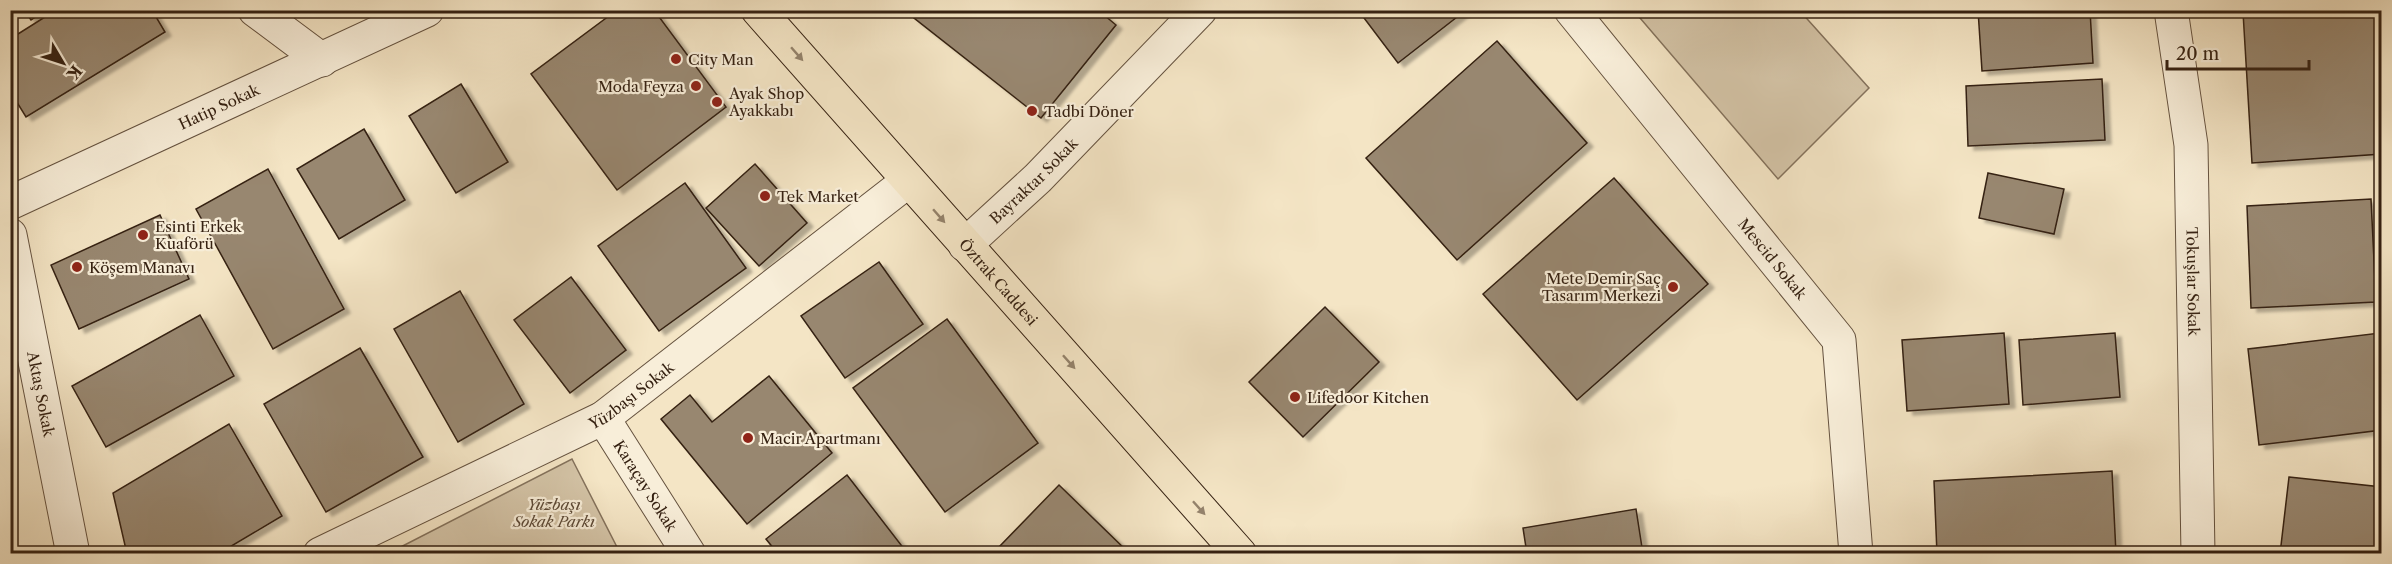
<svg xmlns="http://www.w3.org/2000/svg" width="2392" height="564" viewBox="0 0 2392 564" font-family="'Libre Caslon Text',serif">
<defs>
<filter id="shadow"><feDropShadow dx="6" dy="4" stdDeviation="1.5" flood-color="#0004"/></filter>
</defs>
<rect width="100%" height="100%" fill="#f4e5c5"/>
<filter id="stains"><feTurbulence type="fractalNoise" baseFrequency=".00333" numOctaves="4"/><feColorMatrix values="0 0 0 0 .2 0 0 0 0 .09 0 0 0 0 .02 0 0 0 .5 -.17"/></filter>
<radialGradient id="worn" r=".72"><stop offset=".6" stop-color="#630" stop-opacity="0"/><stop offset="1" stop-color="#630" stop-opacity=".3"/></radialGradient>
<g fill="#d4c4a7" stroke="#84725c" stroke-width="1.5">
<path d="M 1634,11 L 1800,11 L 1869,88 L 1778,179 Z"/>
<path d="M 572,459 L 620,553 L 389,553 Z"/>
</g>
<g fill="#98876f" stroke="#352112" stroke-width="1.5" filter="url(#shadow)">
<path d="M 24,10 L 46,10 L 31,20 Z"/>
<path d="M 56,10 L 152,10 L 165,32 L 26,117 L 10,91 L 10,39 Z"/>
<path d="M 617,10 L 654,10 L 726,107 L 617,190 L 531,74 Z"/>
<path d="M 920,10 L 1098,10 L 1116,25 L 1041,118 L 914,18 Z"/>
<path d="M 1358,10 L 1466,10 L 1398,63 Z"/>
<path d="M 1978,10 L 2090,10 L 2093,63 L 1982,71 Z"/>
<path d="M 2271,10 L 2382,10 L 2382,154 L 2252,163 L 2243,12 Z"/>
<path d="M 1497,41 L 1587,143 L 1457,260 L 1366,158 Z"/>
<path d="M 2102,79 L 2105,140 L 1968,146 L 1966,86 Z"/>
<path d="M 461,84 L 508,162 L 456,193 L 409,116 Z"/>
<path d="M 364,129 L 405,200 L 339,239 L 297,169 Z"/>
<path d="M 755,164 L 807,223 L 759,266 L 706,208 Z"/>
<path d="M 268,169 L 344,309 L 273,349 L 196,209 Z"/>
<path d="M 1988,173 L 2064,189 L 2054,234 L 1979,218 Z"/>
<path d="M 1614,178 L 1708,284 L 1577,400 L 1483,294 Z"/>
<path d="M 685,183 L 746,268 L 659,331 L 598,246 Z"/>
<path d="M 2371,199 L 2376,302 L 2251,308 L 2247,206 Z"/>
<path d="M 160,215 L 189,279 L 79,329 L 51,265 Z"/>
<path d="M 879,262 L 923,324 L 845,378 L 801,316 Z"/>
<path d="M 571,277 L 626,350 L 570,393 L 514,320 Z"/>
<path d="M 460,291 L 524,404 L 458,442 L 394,329 Z"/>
<path d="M 1325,307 L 1379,362 L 1303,437 L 1249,382 Z"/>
<path d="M 200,315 L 234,376 L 106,447 L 72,386 Z"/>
<path d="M 947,319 L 1038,443 L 945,512 L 853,388 Z"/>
<path d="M 2004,333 L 2009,404 L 1907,411 L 1902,340 Z"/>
<path d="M 2115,333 L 2120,397 L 2023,405 L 2019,340 Z"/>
<path d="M 2380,333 L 2382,430 L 2259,445 L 2248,349 Z"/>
<path d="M 360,348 L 423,457 L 326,512 L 264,404 Z"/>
<path d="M 769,376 L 832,453 L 747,524 L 661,419 L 690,395 L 712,422 Z"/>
<path d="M 229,424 L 282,516 L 218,554 L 127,554 L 113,493 Z"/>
<path d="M 2112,471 L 2116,554 L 1937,554 L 1934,481 Z"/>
<path d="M 847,475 L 908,554 L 778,554 L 766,539 Z"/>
<path d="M 2289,477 L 2382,487 L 2382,554 L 2280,554 Z"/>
<path d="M 1059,485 L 1130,554 L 1004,554 L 998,548 Z"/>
<path d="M 1636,509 L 1643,554 L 1527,554 L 1523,528 Z"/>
</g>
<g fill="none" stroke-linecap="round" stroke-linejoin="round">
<g stroke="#65523f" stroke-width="35">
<g id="street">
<path d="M 255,10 L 322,60"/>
<path id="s1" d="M 1571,10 L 1839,340 L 1856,554"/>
<path id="s2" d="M 2171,10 L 2191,145 L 2198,554"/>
<path id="s3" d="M 10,203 L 427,10"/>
<path id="s4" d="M 10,235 L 73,554"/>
<path id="s5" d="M 965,245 L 1038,178 L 1200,10"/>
<path id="s6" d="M 603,418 L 689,554"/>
<path id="s7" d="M 320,554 L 603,418 L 908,181"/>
</g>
</g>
<g stroke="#352112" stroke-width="35">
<g id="primary">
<path id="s8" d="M 758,10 L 1240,554"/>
</g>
</g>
<use href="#street" stroke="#f8eed9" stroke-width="33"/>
<use href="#primary" stroke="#f4e5c5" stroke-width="33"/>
</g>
<defs><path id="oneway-solid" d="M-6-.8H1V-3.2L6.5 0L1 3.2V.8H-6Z" transform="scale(1.5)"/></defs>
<g fill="#94836c">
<use href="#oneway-solid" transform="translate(797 54) rotate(49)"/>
<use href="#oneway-solid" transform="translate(939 216) rotate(49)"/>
<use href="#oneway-solid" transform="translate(1069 362) rotate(48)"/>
<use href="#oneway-solid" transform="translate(1199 508) rotate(48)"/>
</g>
<g fill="#8f2418" stroke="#f8eed9" stroke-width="2">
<circle cx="676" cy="59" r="6"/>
<circle cx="696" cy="86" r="6"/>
<circle cx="717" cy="102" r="6"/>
<circle cx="1032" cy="111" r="6"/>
<circle cx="765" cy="196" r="6"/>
<circle cx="143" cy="235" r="6"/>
<circle cx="77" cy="267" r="6"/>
<circle cx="1673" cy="287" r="6"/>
<circle cx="1295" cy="397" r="6"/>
<circle cx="748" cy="438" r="6"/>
</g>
<g text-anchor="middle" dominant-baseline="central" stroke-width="4.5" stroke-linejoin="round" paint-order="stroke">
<g font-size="15" fill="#352112" stroke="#f8eed9" text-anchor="start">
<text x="688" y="59">City Man</text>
<text x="684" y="86" text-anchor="end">Moda Feyza</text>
<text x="729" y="93">Ayak Shop<tspan x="729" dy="17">Ayakkabı</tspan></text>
<text x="1044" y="111">Tadbi Döner</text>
<text x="777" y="196">Tek Market</text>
<text x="155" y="226">Esinti Erkek<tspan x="155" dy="17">Kuaförü</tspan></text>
<text x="89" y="267">Köşem Manavı</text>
<text x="1661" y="278" text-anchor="end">Mete Demir Saç<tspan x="1661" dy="17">Tasarım Merkezi</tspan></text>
<text x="1307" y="397">Lifedoor Kitchen</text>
<text x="760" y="438">Macir Apartmanı</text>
</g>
<g font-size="15" fill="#352112" stroke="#f8eed9">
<text stroke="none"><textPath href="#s3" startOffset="230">Hatip Sokak</textPath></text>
<text stroke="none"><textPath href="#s5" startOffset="94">Bayraktar Sokak</textPath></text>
<text stroke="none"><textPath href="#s1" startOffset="320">Mescid Sokak</textPath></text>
<text stroke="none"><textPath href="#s2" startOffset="273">Tokuşlar Sokak</textPath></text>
<text stroke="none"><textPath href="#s8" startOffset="363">Öztrak Caddesi</textPath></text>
<text stroke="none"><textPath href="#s4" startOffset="162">Aktaş Sokak</textPath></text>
<text stroke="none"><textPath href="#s7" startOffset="350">Yüzbaşı Sokak</textPath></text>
<text stroke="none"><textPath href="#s6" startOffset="80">Karaçay Sokak</textPath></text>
</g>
<g font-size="15" font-style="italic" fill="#5d4a37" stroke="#f8eed9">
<text x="554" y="504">Yüzbaşı<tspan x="554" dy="17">Sokak Parkı</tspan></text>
</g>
</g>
<rect width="2392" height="564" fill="none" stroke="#f4e5c5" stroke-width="36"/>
<rect x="12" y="12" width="2368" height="540" fill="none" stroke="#352112" stroke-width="3"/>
<rect x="18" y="18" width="2356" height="528" fill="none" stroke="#352112" stroke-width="1.5"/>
<g transform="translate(63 63) rotate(129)" stroke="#f8eed9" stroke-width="4.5" paint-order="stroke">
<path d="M0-4.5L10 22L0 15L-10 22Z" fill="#352112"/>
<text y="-9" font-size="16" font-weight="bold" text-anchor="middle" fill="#352112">K</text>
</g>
<path d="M2167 60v9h142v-9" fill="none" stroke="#352112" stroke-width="3"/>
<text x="2176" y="60" font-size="18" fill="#352112" stroke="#f8eed9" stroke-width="4.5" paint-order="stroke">20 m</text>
<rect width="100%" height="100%" filter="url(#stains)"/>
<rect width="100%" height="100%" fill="url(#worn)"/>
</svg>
